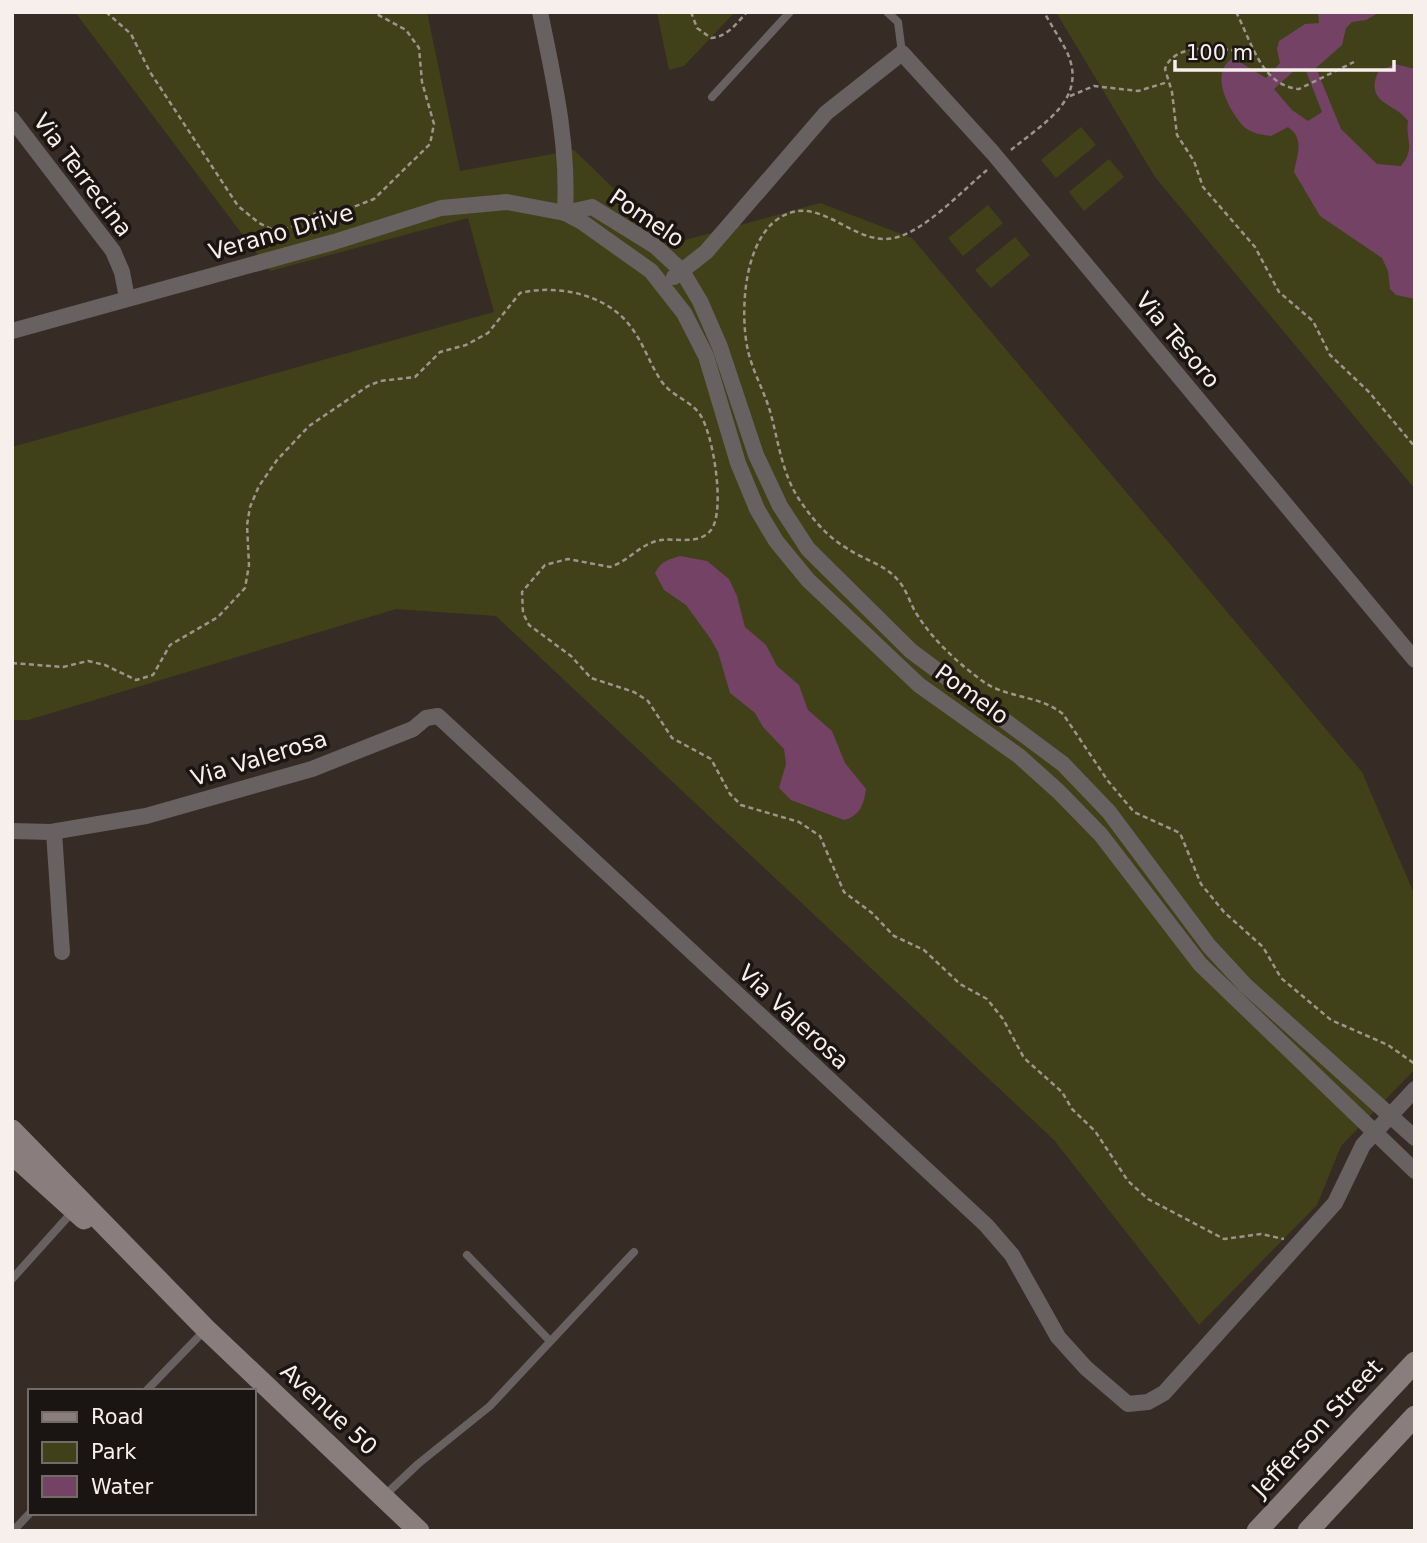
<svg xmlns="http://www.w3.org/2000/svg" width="1427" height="1543" viewBox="0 0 1427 1543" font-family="'DejaVu Sans',sans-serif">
<rect width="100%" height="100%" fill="#372b25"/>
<g fill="#404118">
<path d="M 75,12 L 427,12 L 460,171 L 574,150 L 671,244 L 820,203 L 912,238 L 1362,772 L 1415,896 L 1415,1069 L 1341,1146 L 1317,1205 L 1199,1325 L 1054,1140 L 496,616 L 396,609 L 28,720 L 12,720 L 12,447 L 494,312 L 468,218 L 270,271 Z"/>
<path d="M 657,12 L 735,12 L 684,66 L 669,70 Z"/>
<path d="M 1056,12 L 1415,12 L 1415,489 L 1155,177 Z"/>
<path d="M 1081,127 L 1096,145 L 1056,178 L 1041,160 Z"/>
<path d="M 1109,159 L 1124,177 L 1084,211 L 1069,192 Z"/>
<path d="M 988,205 L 1003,223 L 963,256 L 948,238 Z"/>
<path d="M 1015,237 L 1030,255 L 991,288 L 975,270 Z"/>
</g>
<g fill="#734264" fill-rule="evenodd">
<path d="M 1318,12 L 1380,12 L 1366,20 L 1352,22 L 1346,28 L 1342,45 L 1316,68 L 1341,129 L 1377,164 L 1401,166 C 1416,148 1405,140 1408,121 C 1396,103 1364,104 1378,72 L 1395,64 L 1415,69 L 1415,299 L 1396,295 L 1390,289 L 1388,271 L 1382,258 L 1320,216 L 1294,172 C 1297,155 1305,139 1288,127 L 1271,136 C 1262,135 1251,133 1244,127 C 1229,110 1208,73 1233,58 L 1266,78 L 1280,63 L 1277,49 L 1279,41 L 1305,24 L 1319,23 ZM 1296,69 L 1306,71 L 1322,112 L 1308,121 L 1292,110 L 1274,89 Z"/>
<path d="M 680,556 L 707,561 L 729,579 L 737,596 L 745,627 L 766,645 L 777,666 L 799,685 L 808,710 L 832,731 L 845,763 L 866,789 C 864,804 860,816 844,820 L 791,800 L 779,788 L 786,764 L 784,749 L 763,727 L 755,713 L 730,693 L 718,652 L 710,638 L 686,605 L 664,590 L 655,573 C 660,562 669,559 680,556 Z"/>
</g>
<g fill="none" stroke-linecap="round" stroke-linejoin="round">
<g stroke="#9e948f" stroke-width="2.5" stroke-dasharray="5 3.5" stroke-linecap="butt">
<path d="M 106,12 L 131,34 L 150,72 L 238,206 L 259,223 L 273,230 L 290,228 L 313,214 L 348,209 L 374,199 L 430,144 L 434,124 L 422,82 L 419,48 L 406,30 L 373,12"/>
<path d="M 691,12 L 697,28 L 711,38 C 727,37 737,23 747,12"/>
<path d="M 1236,12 C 1251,40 1261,86 1299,89 L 1354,62"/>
<path d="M 1253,53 C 1229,50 1175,39 1165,69 L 1172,92 L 1177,135 L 1194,161 L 1203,187 L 1255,247 L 1279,292 L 1313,321 L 1330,355 L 1369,392 L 1415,447"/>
<path d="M 1070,96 L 1094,86 L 1138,91 L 1168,82"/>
<path d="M 1011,150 C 1043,123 1090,99 1066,50 C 1059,37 1051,25 1044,12"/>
<path d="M 987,170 C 963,190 924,232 894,238 C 851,247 818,188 775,221 C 743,247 740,315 748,351 C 753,372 764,391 770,411 C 779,443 782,477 803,505 C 815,522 829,538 848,549 C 863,559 885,565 897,579 C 907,589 910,605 918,616 C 933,640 958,663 981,680 C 1006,699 1038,694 1063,714 L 1108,781 L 1134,812 L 1180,833 L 1201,884 L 1224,912 L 1263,947 L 1281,978 L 1331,1020 L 1388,1045 L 1415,1064"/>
<path d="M 12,663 L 63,667 L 88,661 L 105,665 L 136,680 L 153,675 L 170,645 L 218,617 L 245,588 L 249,565 L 247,525 L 250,507 L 259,486 L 277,460 L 309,426 L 368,386 L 380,381 L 415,377 L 440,352 L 466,345 L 488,333 L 520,293 C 557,284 607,294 631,327 C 644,344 650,365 662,382 C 672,396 689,400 699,413 C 713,431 726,511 711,530 C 700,545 677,538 661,540 C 641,543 629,561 610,567 L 568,559 L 545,565 L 522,592 L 523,613 L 529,625 L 571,656 L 591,678 L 634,692 L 648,701 L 672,738 L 711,759 L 730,794 L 741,805 L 799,822 L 820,836 L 844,892 L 872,913 L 894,936 L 924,950 L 960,984 L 987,999 L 1003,1019 L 1024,1058 L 1062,1092 L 1072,1109 L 1095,1131 L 1128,1181 L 1148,1199 L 1224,1239 L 1261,1234 L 1284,1239"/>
</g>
<g stroke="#686161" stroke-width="8">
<path d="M 887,12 L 898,22 L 902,53"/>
<path d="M 712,97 L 790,12"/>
<path d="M 467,1255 L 549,1340"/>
<path d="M 12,1279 L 74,1210"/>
<path d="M 146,1391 L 204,1331"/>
<path d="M 383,1497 L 418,1464 L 490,1406 L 634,1252"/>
<path d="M 13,1531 L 30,1513"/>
</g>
<g stroke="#686161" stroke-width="16">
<path d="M 540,12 C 554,80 569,144 565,213"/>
<path d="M 12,119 L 113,251 L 122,272 L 127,298"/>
<path d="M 565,213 L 592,207 L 655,246 L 682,271 L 700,301 L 720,347 L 756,455 L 780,506 L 808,549 L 911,651 L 1063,764 L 1109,812 L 1209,946 L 1245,985 L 1415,1138"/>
<path d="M 674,277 L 706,252 L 826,113 L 902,53 L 993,153 L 1415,660"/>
<path d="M 12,331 L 334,242 L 441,208 L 507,202 L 565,213 L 582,222 L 651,271 L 684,313 L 706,356 L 738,463 L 757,509 L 776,541 L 808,580 L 919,685 L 1019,756 L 1059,792 L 1101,835 L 1200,964 L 1415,1171"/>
<path d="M 12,831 L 51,832 L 146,816 L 312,769 L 413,729 L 426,718 L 438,716 L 986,1225 L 1012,1255 L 1058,1337 L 1086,1368 L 1128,1404 L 1148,1402 L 1164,1393 L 1335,1203 L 1363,1145 L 1415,1089"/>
<path d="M 54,832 L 62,952"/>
</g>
<g stroke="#897d7e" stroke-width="21">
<path d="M 12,1130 L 206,1329 L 419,1531"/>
<path d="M 12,1154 L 84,1219"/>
<path d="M 1257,1531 L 1415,1362"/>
<path d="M 1308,1531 L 1415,1416"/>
</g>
</g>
<g text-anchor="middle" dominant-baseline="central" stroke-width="7" stroke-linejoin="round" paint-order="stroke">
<g font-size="23" fill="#f7efeb" stroke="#1a1512">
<text transform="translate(83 175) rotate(53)">Via Terrecina</text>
<text transform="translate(647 218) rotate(34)">Pomelo</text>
<text transform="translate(281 232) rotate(-16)">Verano Drive</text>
<text transform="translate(1178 340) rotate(50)">Via Tesoro</text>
<text transform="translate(972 694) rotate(36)">Pomelo</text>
<text transform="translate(259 758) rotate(-17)">Via Valerosa</text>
<text transform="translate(794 1017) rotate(43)">Via Valerosa</text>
<text transform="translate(329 1409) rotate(43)">Avenue 50</text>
<text transform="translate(1317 1428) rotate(-47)">Jefferson Street</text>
</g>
</g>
<rect width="1427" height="1543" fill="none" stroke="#f7efeb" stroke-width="28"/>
<rect x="28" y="1389" width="228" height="126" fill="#1a1512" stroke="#726c69" stroke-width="2"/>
<rect x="42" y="1412" width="35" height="10" fill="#897d7e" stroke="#726c69" stroke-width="2"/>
<text x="91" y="1424" font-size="21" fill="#f7efeb">Road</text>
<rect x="42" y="1442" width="35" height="21" fill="#404118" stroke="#726c69" stroke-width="2"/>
<text x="91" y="1459" font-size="21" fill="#f7efeb">Park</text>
<rect x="42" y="1476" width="35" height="21" fill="#734264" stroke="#726c69" stroke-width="2"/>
<text x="91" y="1494" font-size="21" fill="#f7efeb">Water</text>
<path d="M1175 60v10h219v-10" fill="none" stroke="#f7efeb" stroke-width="3.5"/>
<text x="1186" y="60" font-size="21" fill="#f7efeb" stroke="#1a1512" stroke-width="5" paint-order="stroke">100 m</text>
</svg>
